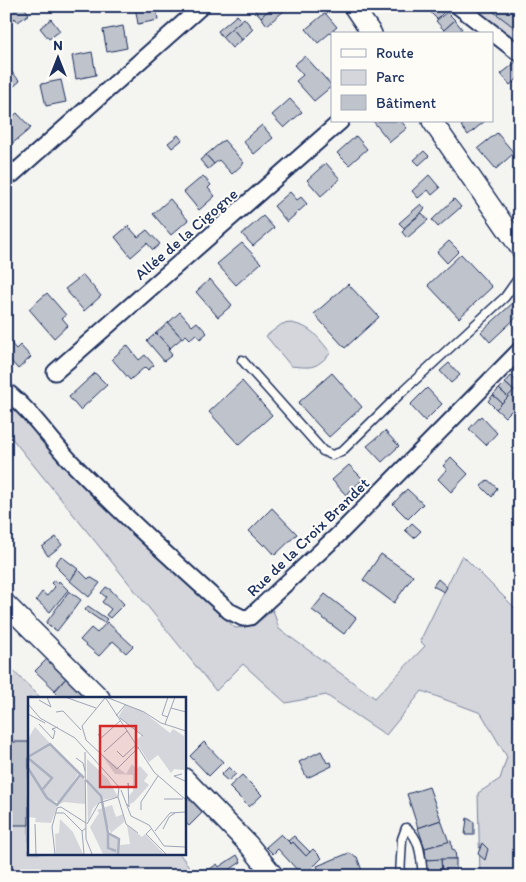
<svg xmlns="http://www.w3.org/2000/svg" width="526" height="882" viewBox="0 0 526 882" font-family="Itim,sans-serif">
<rect width="100%" height="100%" fill="#f4f4f1"/>
<filter id="ink" filterUnits="userSpaceOnUse"><feTurbulence type="fractalNoise" baseFrequency=".02" numOctaves="2"/><feDisplacementMap in="SourceGraphic" scale="10" xChannelSelector="R" yChannelSelector="G"/><feConvolveMatrix kernelMatrix="1 2 1 2 8 2 1 2 1" color-interpolation-filters="sRGB"/></filter>
<g filter="url(#ink)">
<g fill="#d4d6db" stroke="#78829c">
<path d="M 466,6 L 520,6 L 520,48 Z"/>
<path d="M 291,323 C 313,327 317,337 331,353 C 314,369 314,368 291,366 L 266,336 L 282,324 Z"/>
<path d="M 12,408 L 74,475 L 235,628 C 254,627 259,621 273,610 L 279,629 L 375,698 L 425,646 L 420,641 L 462,555 L 520,613 L 520,876 L 480,876 L 478,793 L 500,779 L 507,757 L 481,713 L 422,691 L 386,735 L 326,695 L 286,703 L 243,664 L 216,691 L 10,436 Z"/>
<path d="M 6,664 L 41,698 L 29,698 L 29,853 L 179,853 L 196,876 L 6,876 Z"/>
</g>
<g fill="#bfc3cc" stroke="#1b2f5e">
<path d="M 6,6 L 23,6 L 29,14 L 18,22 L 15,18 L 9,22 L 6,28 Z"/>
<path d="M 135,6 L 156,6 L 158,20 L 138,24 Z"/>
<path d="M 257,6 L 273,6 L 261,17 L 254,9 Z"/>
<path d="M 273,6 L 280,6 L 284,11 L 267,25 L 261,17 Z"/>
<path d="M 437,6 L 441,6 L 445,11 L 437,19 L 430,12 Z"/>
<path d="M 486,6 L 520,6 L 520,35 L 519,31 Z"/>
<path d="M 447,12 L 455,20 L 444,30 L 436,21 Z"/>
<path d="M 325,13 L 337,27 L 318,43 L 306,29 Z"/>
<path d="M 237,15 L 242,20 L 222,37 L 218,31 Z"/>
<path d="M 244,18 L 253,29 L 242,40 L 232,28 Z"/>
<path d="M 51,19 L 60,31 L 49,39 L 40,28 Z"/>
<path d="M 455,20 L 462,29 L 456,34 L 447,34 L 444,30 Z"/>
<path d="M 123,26 L 127,48 L 107,52 L 103,30 Z"/>
<path d="M 232,28 L 242,40 L 232,48 L 222,37 Z"/>
<path d="M 92,52 L 96,75 L 76,79 L 72,56 Z"/>
<path d="M 305,56 L 332,86 L 314,101 L 296,81 L 303,75 L 294,65 Z"/>
<path d="M 516,62 L 520,64 L 520,77 L 510,85 L 501,74 Z"/>
<path d="M 6,66 L 20,81 L 6,93 Z"/>
<path d="M 61,80 L 66,102 L 46,106 L 41,84 Z"/>
<path d="M 290,99 L 302,112 L 284,128 L 272,115 Z"/>
<path d="M 17,113 L 31,128 L 13,143 L 6,135 L 6,122 Z"/>
<path d="M 373,121 L 401,121 L 407,128 L 390,142 Z"/>
<path d="M 460,121 L 485,121 L 468,135 L 461,126 L 463,125 Z"/>
<path d="M 262,125 L 273,138 L 254,154 L 243,141 Z"/>
<path d="M 497,133 L 514,153 L 496,169 L 478,148 Z"/>
<path d="M 178,135 L 182,140 L 172,148 L 168,143 Z"/>
<path d="M 356,136 L 367,149 L 349,165 L 337,153 Z"/>
<path d="M 224,140 L 244,163 L 232,174 L 219,160 L 214,164 L 206,155 Z"/>
<path d="M 424,151 L 429,156 L 419,165 L 414,160 Z"/>
<path d="M 206,155 L 214,164 L 208,169 L 200,160 Z"/>
<path d="M 326,163 L 340,179 L 321,196 L 307,180 Z"/>
<path d="M 429,175 L 440,188 L 432,195 L 428,190 L 418,198 L 412,191 Z"/>
<path d="M 203,176 L 211,185 L 208,188 L 215,196 L 199,210 L 184,192 Z"/>
<path d="M 290,192 L 297,200 L 301,197 L 307,204 L 287,222 L 274,206 Z"/>
<path d="M 170,199 L 188,220 L 171,235 L 153,214 Z"/>
<path d="M 454,199 L 461,207 L 438,227 L 432,220 Z"/>
<path d="M 421,204 L 425,209 L 404,228 L 399,223 Z"/>
<path d="M 422,213 L 428,220 L 407,238 L 402,232 L 405,229 L 404,228 Z"/>
<path d="M 263,216 L 274,228 L 253,246 L 242,234 Z"/>
<path d="M 128,226 L 138,237 L 147,230 L 160,244 L 153,250 L 147,243 L 131,257 L 115,237 Z"/>
<path d="M 449,241 L 459,251 L 447,263 L 437,252 Z"/>
<path d="M 242,243 L 261,263 L 236,285 L 217,264 Z"/>
<path d="M 461,254 L 492,287 L 459,318 L 428,285 Z"/>
<path d="M 83,275 L 101,296 L 84,311 L 65,289 Z"/>
<path d="M 210,279 L 232,305 L 218,317 L 196,292 Z"/>
<path d="M 348,284 L 379,317 L 345,348 L 314,314 Z"/>
<path d="M 47,293 L 66,315 L 62,318 L 68,325 L 54,338 L 29,309 Z"/>
<path d="M 520,300 L 520,314 L 490,342 L 481,332 L 514,302 L 515,304 Z"/>
<path d="M 180,312 L 192,326 L 197,322 L 207,333 L 200,339 L 196,334 L 190,339 L 186,335 L 182,338 L 168,323 Z"/>
<path d="M 168,323 L 182,338 L 170,348 L 156,333 Z"/>
<path d="M 156,333 L 170,348 L 168,350 L 172,355 L 164,361 L 147,341 Z"/>
<path d="M 6,338 L 16,349 L 20,345 L 31,357 L 18,369 L 11,361 L 7,364 L 6,363 Z"/>
<path d="M 127,345 L 139,360 L 145,355 L 154,365 L 148,370 L 145,367 L 130,380 L 112,359 Z"/>
<path d="M 449,363 L 460,375 L 451,383 L 440,371 Z"/>
<path d="M 95,373 L 107,385 L 80,410 L 69,397 Z"/>
<path d="M 332,373 L 362,407 L 329,437 L 298,403 Z"/>
<path d="M 511,376 L 520,384 L 514,391 L 505,383 Z"/>
<path d="M 242,381 L 272,415 L 239,445 L 209,412 Z"/>
<path d="M 505,383 L 514,391 L 508,397 L 499,389 Z"/>
<path d="M 519,385 L 520,402 L 505,417 L 496,409 Z"/>
<path d="M 427,388 L 442,404 L 425,421 L 410,405 Z"/>
<path d="M 499,389 L 508,397 L 502,403 L 493,395 Z"/>
<path d="M 493,395 L 502,403 L 496,409 L 488,401 Z"/>
<path d="M 481,416 L 497,433 L 486,445 L 469,429 Z"/>
<path d="M 385,431 L 399,446 L 382,462 L 367,446 Z"/>
<path d="M 451,457 L 468,474 L 451,492 L 438,479 L 447,469 L 443,466 Z"/>
<path d="M 349,465 L 363,479 L 346,495 L 332,480 Z"/>
<path d="M 488,480 L 497,488 L 492,497 L 481,486 Z"/>
<path d="M 407,489 L 423,504 L 408,519 L 393,504 Z"/>
<path d="M 272,508 L 297,534 L 275,555 L 265,544 L 264,546 L 249,531 Z"/>
<path d="M 412,523 L 421,531 L 414,538 L 405,530 Z"/>
<path d="M 56,537 L 62,545 L 48,556 L 42,547 Z"/>
<path d="M 381,554 L 413,576 L 394,603 L 363,580 Z"/>
<path d="M 61,556 L 78,569 L 70,581 L 58,569 L 59,568 L 55,564 Z"/>
<path d="M 78,569 L 88,579 L 90,577 L 100,583 L 89,597 L 70,581 Z"/>
<path d="M 438,579 L 447,587 L 444,592 L 433,586 Z"/>
<path d="M 54,580 L 58,583 L 59,581 L 68,590 L 50,612 L 36,600 L 42,592 L 47,596 L 55,587 L 51,583 Z"/>
<path d="M 106,587 L 111,590 L 124,604 L 110,618 L 106,615 L 111,609 L 102,602 L 106,597 L 101,593 Z"/>
<path d="M 69,591 L 81,600 L 57,631 L 46,623 Z"/>
<path d="M 325,594 L 356,618 L 344,634 L 312,610 Z"/>
<path d="M 88,606 L 107,619 L 104,623 L 85,610 Z"/>
<path d="M 107,622 L 133,646 L 126,653 L 113,641 L 99,656 L 80,640 L 91,628 L 97,633 Z"/>
<path d="M 48,658 L 67,677 L 55,690 L 35,671 Z"/>
<path d="M 67,677 L 82,693 L 79,696 L 81,698 L 60,698 L 54,692 Z"/>
<path d="M 6,731 L 10,731 L 10,742 L 29,742 L 29,825 L 6,825 Z"/>
<path d="M 204,742 L 223,762 L 209,776 L 190,756 Z"/>
<path d="M 321,751 L 327,763 L 331,762 L 332,766 L 307,778 L 299,762 Z"/>
<path d="M 229,767 L 236,774 L 228,781 L 221,775 Z"/>
<path d="M 242,775 L 262,795 L 249,807 L 229,787 Z"/>
<path d="M 429,787 L 441,820 L 418,828 L 407,794 Z"/>
<path d="M 189,798 L 203,812 L 189,826 L 184,821 L 184,800 L 185,801 Z"/>
<path d="M 467,818 L 474,822 L 474,835 L 465,835 Z"/>
<path d="M 441,820 L 449,842 L 425,848 L 418,828 Z"/>
<path d="M 281,834 L 291,844 L 293,842 L 306,856 L 313,849 L 322,858 L 304,876 L 297,876 L 300,873 L 278,849 L 273,854 L 266,847 Z"/>
<path d="M 294,836 L 310,852 L 306,856 L 293,842 L 291,844 L 288,841 Z"/>
<path d="M 451,841 L 452,849 L 455,850 L 456,859 L 426,860 L 425,848 Z"/>
<path d="M 482,843 L 488,849 L 485,860 L 478,854 Z"/>
<path d="M 349,853 L 357,857 L 364,876 L 321,876 L 317,866 Z"/>
<path d="M 237,855 L 241,862 L 220,876 L 209,876 L 207,871 L 217,864 L 219,867 Z"/>
<path d="M 441,859 L 456,859 L 456,872 L 442,873 Z"/>
<path d="M 441,859 L 442,873 L 427,874 L 426,860 Z"/>
</g>
<g fill="none" stroke-linecap="round" stroke-linejoin="round">
<g stroke="#1b2f5e" stroke-width="11">
<g id="service">
<path d="M 242,360 L 323,451 L 332,455 L 341,452 L 402,392 L 505,297 L 520,276"/>
<path d="M 400,876 L 402,839 L 406,828 C 421,838 421,859 423,876"/>
</g>
</g>
<g stroke="#1b2f5e" stroke-width="19">
<g id="minor">
<path d="M 458,6 L 520,54"/>
<path d="M 6,166 L 13,174 L 202,6"/>
<path d="M 55,372 L 341,121"/>
<path d="M 6,391 C 33,412 52,443 76,467 C 125,517 177,564 229,611 L 243,618 L 250,617 L 339,534 L 520,350"/>
</g>
</g>
<g stroke="#1b2f5e" stroke-width="22">
<g id="tertiary">
<path d="M 353,6 L 372,34"/>
<path d="M 432,121 L 520,248"/>
<path d="M 6,604 L 100,698"/>
<path d="M 184,778 L 248,844 L 274,876"/>
</g>
</g>
<use href="#service" stroke="#fdfcf7" stroke-width="8"/>
<use href="#minor" stroke="#fdfcf7" stroke-width="15"/>
<use href="#tertiary" stroke="#fdfcf7" stroke-width="19"/>
</g>
</g>
<g text-anchor="middle" dominant-baseline="central" stroke-width="4" stroke-linejoin="round" paint-order="stroke">
<g font-size="16" fill="#1b2f5e" stroke="#fdfcf7">
<text transform="translate(186 234) rotate(-41)">Allée de la Cigogne</text>
<text transform="translate(308 537) rotate(-44)">Rue de la Croix Brandet</text>
</g>
</g>
<g transform="translate(28 697)">
<rect width="158" height="158" fill="#f4f4f1"/>
<path d="M 98,8 L 113,13 L 142,36 L 145,32 L 156,39 L 156,73 L 146,72 L 143,76 L 130,58 L 121,65 L 107,44 L 114,38 L 90,20 ZM 7,30 L 50,77 L 40,92 L 52,78 L 57,83 L 57,107 L 36,105 L 30,108 L 30,105 L 19,102 L 29,110 L 23,126 L 7,125 L 8,121 L 1,120 L 0,131 L 0,42 ZM 73,57 L 98,77 L 104,67 L 108,72 L 112,69 L 120,78 L 116,84 L 121,88 L 106,105 L 102,107 L 101,99 L 105,94 L 105,78 L 87,77 ZM 59,62 L 80,82 L 90,100 L 74,103 L 59,83 ZM 59,85 L 70,96 L 73,104 L 65,111 L 60,125 ZM 84,108 L 88,120 L 95,117 L 96,125 L 83,136 L 80,130 L 79,136 L 89,139 L 92,148 L 102,147 L 99,128 L 114,140 L 117,137 L 136,157 L 75,157 L 62,130 L 71,116 L 69,113 ZM 32,122 L 45,135 L 55,157 L 28,157 L 27,137 L 31,136 Z" fill="#d4d6db"/>
<path fill="none" stroke="#aab0bf" stroke-width="2.5" d="M 0,60 L 22,47 L 56,81M 0,61 L 24,81 L 15,92M 0,71 L 19,101 L 29,108 L 52,78M 58,83 L 73,99 L 80,136 L 91,142 L 90,157M 80,137 L 80,151 L 88,154"/>
<path fill="none" stroke="#9da5b6" stroke-width="1" d="M 37,0 L 68,11M 77,0 L 126,75 L 158,103M 78,0 L 116,15M 140,0 L 134,18 L 140,20M 11,3 L 23,10 L 19,0M 0,7 L 12,21 L 47,41 L 91,90 L 90,100M 143,11 L 158,15M 28,15 L 35,14 L 53,33M 116,15 L 133,26 L 158,34M 0,17 L 17,26M 88,19 L 98,7M 92,21 L 115,39M 11,27 L 25,42 L 27,34 L 24,32 L 30,30M 137,27 L 147,0M 54,29 L 58,43 L 89,72 L 111,50M 54,29 L 77,1M 70,37 L 73,41 L 92,24M 89,54 L 95,60 L 109,47M 57,55 L 58,142 L 64,157M 76,55 L 99,34M 48,61 L 55,66 L 57,74M 154,77 L 146,79 L 157,84M 93,93 L 103,119 L 121,128 L 136,149 L 158,150M 90,100 L 98,127 L 110,136M 136,102 L 155,102M 99,107 L 101,110 L 100,86 L 101,90M 113,113 L 113,105 L 130,79M 28,116 L 36,116 L 54,134 L 58,131M 7,127 L 8,157M 59,127 L 71,106 L 90,100M 124,131 L 118,137 L 138,157M 135,132 L 141,120 L 147,116M 54,134 L 56,157M 127,134 L 142,116 L 158,115M 27,157 L 24,130 L 29,111 L 33,110 L 58,126"/>
<path fill="#d62828" fill-opacity="0.15" stroke="#d62828" stroke-width="2.5" d="M 72,29 L 108,29 L 108,90 L 72,90 Z"/>
<rect width="158" height="158" fill="none" stroke="#1b2f5e" stroke-width="2.5"/>
</g>
<rect width="526" height="882" fill="none" stroke="#fdfcf7" stroke-width="25"/>
<rect x="12" y="12" width="501" height="857" fill="none" stroke="#1b2f5e" stroke-width="2" filter="url(#ink)"/>
<rect x="331" y="32" width="162" height="90" fill="#fdfcf7" stroke="#a3aaba"/>
<rect x="341" y="49" width="25" height="8" fill="#fdfcf7" stroke="#a3aaba"/>
<text x="376" y="58" font-size="15" fill="#1b2f5e">Route</text>
<rect x="341" y="70" width="25" height="15" fill="#d4d6db" stroke="#a3aaba"/>
<text x="376" y="82" font-size="15" fill="#1b2f5e">Parc</text>
<rect x="341" y="95" width="25" height="15" fill="#bfc3cc" stroke="#a3aaba"/>
<text x="376" y="108" font-size="15" fill="#1b2f5e">Bâtiment</text>
<g transform="translate(58 58)" stroke="#fdfcf7" stroke-width="4" paint-order="stroke">
<path d="M0-4L9 19L0 12L-9 19Z" fill="#1b2f5e"/>
<text y="-8" font-size="14" font-weight="bold" text-anchor="middle" fill="#1b2f5e">N</text>
</g>
</svg>
